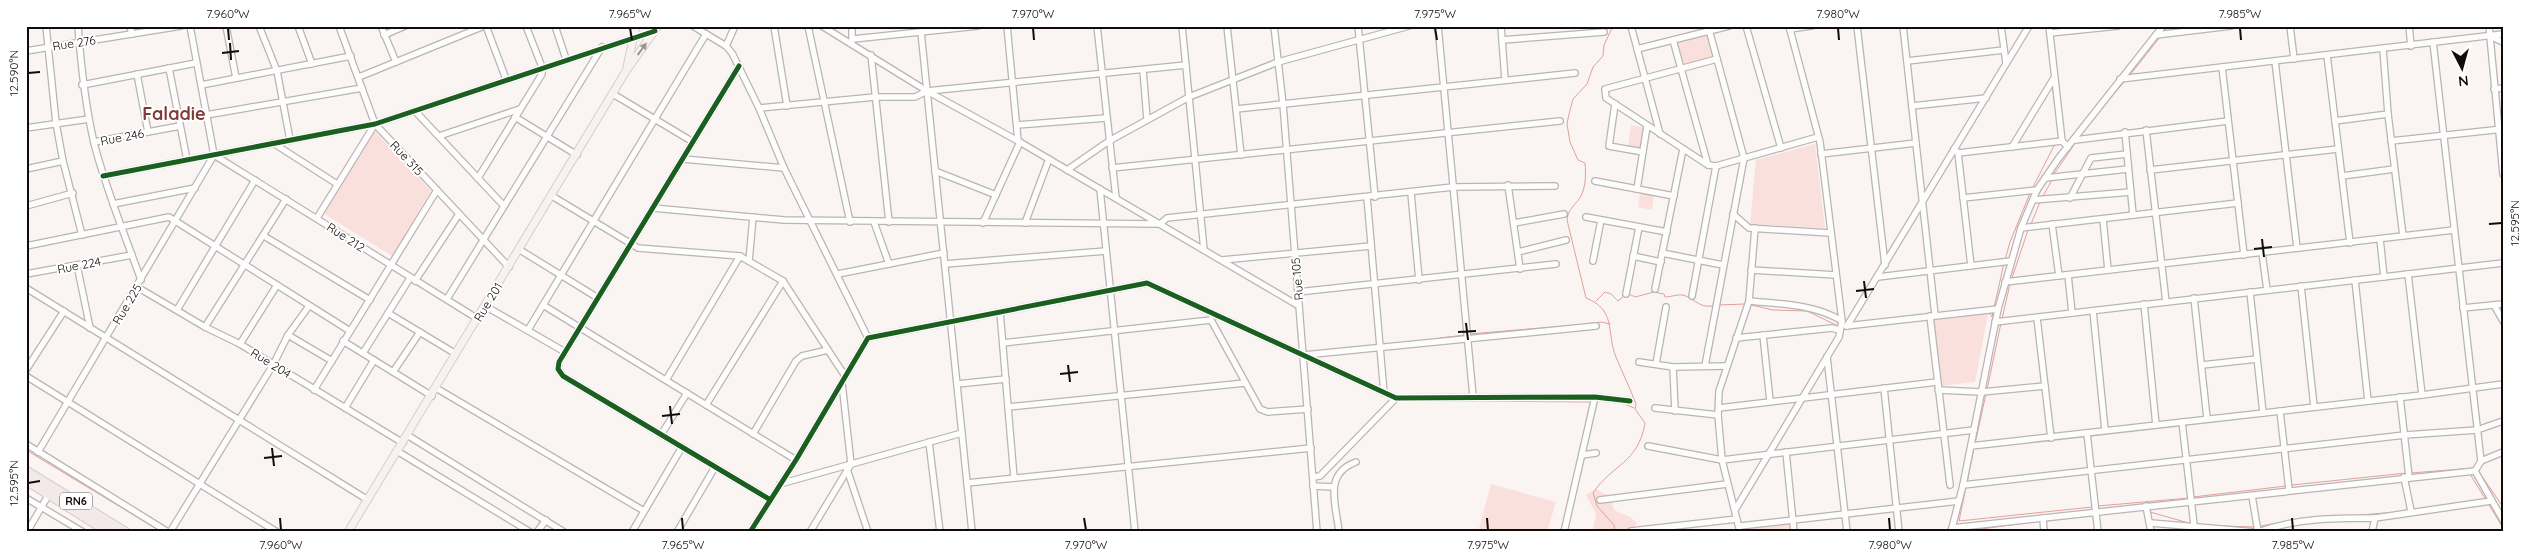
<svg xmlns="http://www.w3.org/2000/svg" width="2529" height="558" viewBox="0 0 2529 558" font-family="Quicksand,sans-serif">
<rect width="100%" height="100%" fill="#faf4f3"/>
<g fill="#fae0dd">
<path d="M 1708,32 L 1714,57 L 1682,66 L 1675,41 Z"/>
<path d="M 1631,125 L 1645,128 L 1641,150 L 1628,147 Z"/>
<path d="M 374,130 L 431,191 L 392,256 L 323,213 Z"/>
<path d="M 1815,144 L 1825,228 L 1750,224 L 1756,160 Z"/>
<path d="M 1640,193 L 1654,195 L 1652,210 L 1638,207 Z"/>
<path d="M 1988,314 L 1975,382 L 1941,386 L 1933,320 Z"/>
<path d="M 1491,484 L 1556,502 L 1547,532 L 1478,532 Z"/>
<path d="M 1596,489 L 1611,497 L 1614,510 L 1630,517 L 1637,523 L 1632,531 L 1593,532 L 1596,514 L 1586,495 Z"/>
<path d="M 1791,522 L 1791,532 L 1743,532 L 1742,527 Z"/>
</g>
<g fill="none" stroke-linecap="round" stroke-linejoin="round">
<g stroke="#e3a09c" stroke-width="1">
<path d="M 1613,26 L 1604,45 L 1603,56 L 1593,67 L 1587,84 L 1573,99 L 1569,114 L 1567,124 L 1570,142 L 1578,160 L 1585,163 C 1586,175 1586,185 1581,196 C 1576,205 1568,208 1567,220 L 1586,298 C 1617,310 1606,333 1616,357 C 1622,372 1630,388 1636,404 L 1635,409 L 1645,423 C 1638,464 1612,464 1593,493 L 1597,506 L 1614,525 L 1615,532"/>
<path d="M 2046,26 L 2052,78"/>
<path d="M 1812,29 L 1836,26"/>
<path d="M 2164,32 L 2168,26"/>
<path d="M 2130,75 L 2160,37"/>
<path d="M 2052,84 L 2056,112"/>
<path d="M 2098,113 L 2124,82"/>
<path d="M 2054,174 L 2076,142"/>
<path d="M 2033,187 L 2055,144"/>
<path d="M 2043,196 L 2052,180"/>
<path d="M 2031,224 L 2040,202"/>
<path d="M 2005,260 L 2010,242 L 2030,193"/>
<path d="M 2012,278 L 2028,230"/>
<path d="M 1629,294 L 1635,297 L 1654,292 L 1664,294 L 1665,297 C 1673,297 1678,293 1686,296 C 1696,301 1701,308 1713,306"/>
<path d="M 1596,301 L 1605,292 L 1611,294 L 1618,301 L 1624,296"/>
<path d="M 1719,305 L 1745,304"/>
<path d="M 1751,305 L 1773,310 L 1807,311 L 1838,326"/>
<path d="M 1994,308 L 2004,263"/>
<path d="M 1988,312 L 1992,317 L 1993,312"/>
<path d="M 2002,319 L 2010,284"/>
<path d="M 1581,325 L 1601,322 L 1610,324"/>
<path d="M 1844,329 L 1882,325"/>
<path d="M 1469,334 L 1577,325"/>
<path d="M 1440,338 L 1465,335"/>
<path d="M 1987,390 L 2001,323"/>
<path d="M 1447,401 L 1591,402"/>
<path d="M 1620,402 L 1634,408"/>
<path d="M 1975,444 L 1986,394"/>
<path d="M 26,450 L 162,532"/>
<path d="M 2288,452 L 2289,465"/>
<path d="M 2479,472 L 2503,507"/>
<path d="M 2411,473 L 2475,468"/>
<path d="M 2470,474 L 2486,500"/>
<path d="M 1967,483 L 1974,448"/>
<path d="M 2292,485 L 2407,473"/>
<path d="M 1966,487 L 1959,521 L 2092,507"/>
<path d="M 2292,494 L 2305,492"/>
<path d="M 2193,497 L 2286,486"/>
<path d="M 2488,503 L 2503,528"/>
<path d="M 2098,506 L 2189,498"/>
<path d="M 2150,512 L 2192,524"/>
<path d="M 2360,515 L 2398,512"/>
<path d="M 2046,521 L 2090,516"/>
<path d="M 2223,526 L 2254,527"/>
<path d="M 2261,526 L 2301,519"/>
<path d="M 1959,532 L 2040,521"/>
</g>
<g stroke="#bab4b3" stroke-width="8">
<g id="minor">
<path d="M 46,26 L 56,123 L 63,161 L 82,235"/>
<path d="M 78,26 C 81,66 85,104 94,143 C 106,190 125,235 141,280"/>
<path d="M 130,26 L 132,34"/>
<path d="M 190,26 L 214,155"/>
<path d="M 226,26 L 236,78"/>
<path d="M 259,26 L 277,71 L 290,140"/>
<path d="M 298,26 L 312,64"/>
<path d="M 339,26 L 375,124 L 509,267"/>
<path d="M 381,26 L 396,62"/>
<path d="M 486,26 L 506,79"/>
<path d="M 555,26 L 566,59"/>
<path d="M 693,26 L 726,46 L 732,53 L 759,108 L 784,168 L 868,338"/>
<path d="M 774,26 L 787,106"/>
<path d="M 808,26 L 850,222"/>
<path d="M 822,26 L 927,91 L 1018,141 L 1299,306"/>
<path d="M 852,26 L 852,41"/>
<path d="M 1007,26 L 1018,141"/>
<path d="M 1097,26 L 1116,198"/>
<path d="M 1182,26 L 1204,250"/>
<path d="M 1227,26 L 1241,155"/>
<path d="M 1274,26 L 1283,104 L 1317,532"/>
<path d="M 1358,26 L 1375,197"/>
<path d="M 1438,26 L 1473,396"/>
<path d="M 1501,26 L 1505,80"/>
<path d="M 1631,26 L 1660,134"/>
<path d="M 1746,26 L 1781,148"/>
<path d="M 1857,26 L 1885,265"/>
<path d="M 1903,26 L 1935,315"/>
<path d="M 2001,26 L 2006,63"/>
<path d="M 2049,26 L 2062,141 L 2068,147"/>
<path d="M 2290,26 L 2294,59"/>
<path d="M 2409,26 L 2411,46"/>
<path d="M 2489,26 L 2503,174"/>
<path d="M 1790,29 L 1811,26"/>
<path d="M 921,32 L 972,532"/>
<path d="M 2050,33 L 2118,26"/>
<path d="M 384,35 L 405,26"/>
<path d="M 2156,35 L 2231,26"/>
<path d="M 2492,37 L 2503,42"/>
<path d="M 853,39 L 978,26"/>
<path d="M 1502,40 L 1604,32"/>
<path d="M 1673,40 L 1708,165"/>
<path d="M 2433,42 L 2481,461 L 2475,471"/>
<path d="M 726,46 L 735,26"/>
<path d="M 1637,49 L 1729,26"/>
<path d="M 2383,49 L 2388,114 L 2403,236"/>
<path d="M 26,51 L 181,26"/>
<path d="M 871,55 L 889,222"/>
<path d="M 2327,55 L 2350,243"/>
<path d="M 1717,59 L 1605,89 L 1606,98 L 1708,165 L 1716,166 L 1818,137"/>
<path d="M 1907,61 L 2004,50"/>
<path d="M 2275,61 L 2297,248"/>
<path d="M 739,66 L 559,362 L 558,369 L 563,376 L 769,499"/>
<path d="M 2222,67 L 2244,255"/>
<path d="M 169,68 L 187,160"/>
<path d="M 1143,70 L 1147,119"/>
<path d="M 137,74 L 148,132"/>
<path d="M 359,77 L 484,26"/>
<path d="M 2120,79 L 2503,34"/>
<path d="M 82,85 L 196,63"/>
<path d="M 201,85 L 351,56"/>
<path d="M 2494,89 L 2503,88"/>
<path d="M 613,94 L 693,142"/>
<path d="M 1615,104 L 1609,146 L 1643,152"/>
<path d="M 1912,106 L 1986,98"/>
<path d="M 759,108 L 875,97 L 915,97 L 927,91 L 1186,65"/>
<path d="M 1236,109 L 1575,73"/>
<path d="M 415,111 L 504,206"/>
<path d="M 206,115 L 362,88"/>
<path d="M 515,117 L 577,155"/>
<path d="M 2335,121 L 2388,114"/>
<path d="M 1017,125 L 1106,118"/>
<path d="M 26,128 L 89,119"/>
<path d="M 2146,130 L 2166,302"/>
<path d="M 2125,132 L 2133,215"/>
<path d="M 439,136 L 520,109"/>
<path d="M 2075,140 L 2228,121"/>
<path d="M 2391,141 L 2503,129"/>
<path d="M 94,142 L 180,126"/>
<path d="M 273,143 L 337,184"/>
<path d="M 2012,147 L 2054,78"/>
<path d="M 1954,149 L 1958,153 L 1971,266"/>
<path d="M 1958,153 L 2062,141"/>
<path d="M 1821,154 L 1916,143"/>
<path d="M 214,155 L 478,319"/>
<path d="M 683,159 L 784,168"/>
<path d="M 1112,168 L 1560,121"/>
<path d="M 26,169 L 63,161"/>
<path d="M 1067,170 L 1109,141 L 1189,97 L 1278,62 L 1409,26"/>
<path d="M 2150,170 L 2338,149"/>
<path d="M 935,171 L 996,195"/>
<path d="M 103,176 L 375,124 L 655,31"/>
<path d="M 2342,176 L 2394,169"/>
<path d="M 478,178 L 542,74 L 542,67 L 526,26"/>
<path d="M 2045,178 L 2128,169"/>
<path d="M 1595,181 L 1674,196"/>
<path d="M 1508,185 L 1520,269"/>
<path d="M 1100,189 L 1135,532"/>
<path d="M 1637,189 L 1647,126"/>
<path d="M 1411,193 L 1419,280"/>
<path d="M 552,196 L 638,248 L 740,256 L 783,281 L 845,376"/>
<path d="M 1367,197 L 1384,393"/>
<path d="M 1963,198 L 2037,190"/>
<path d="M 2070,198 L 2091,158 L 2127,154"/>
<path d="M 2033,200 L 2131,192"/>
<path d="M 113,204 L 195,188"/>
<path d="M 26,206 L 73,193"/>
<path d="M 653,208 L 784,220 L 1160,224 L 1167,218 L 1453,187 L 1555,186"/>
<path d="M 1733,214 L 1749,228 L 1831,233"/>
<path d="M 1586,217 L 1667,232"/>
<path d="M 317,218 L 375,124"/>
<path d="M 2103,219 L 2108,270"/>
<path d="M 874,222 L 889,264"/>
<path d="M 983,223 L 1020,142"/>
<path d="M 1025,223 L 1049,159"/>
<path d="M 1514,223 L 1564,214"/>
<path d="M 2052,224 L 2059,276"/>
<path d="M 2021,228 L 2238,203"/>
<path d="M 264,236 L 370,300"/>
<path d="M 2380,239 L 2384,277"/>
<path d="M 26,246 L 169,217 L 350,331"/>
<path d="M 520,250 L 598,298"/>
<path d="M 1518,252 L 1566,240"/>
<path d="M 1662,253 L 1723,265"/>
<path d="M 2262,253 L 2267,290"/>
<path d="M 1633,256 L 1661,262"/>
<path d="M 1222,260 L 1371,246"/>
<path d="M 749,261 L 753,217"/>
<path d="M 1593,261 L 1601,220"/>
<path d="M 945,264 L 1106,251"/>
<path d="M 77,265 L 90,328"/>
<path d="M 1751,270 L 1836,275"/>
<path d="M 26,274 L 132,255"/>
<path d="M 838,274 L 944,253"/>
<path d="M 2408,274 L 2422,395"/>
<path d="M 2068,275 L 2072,313"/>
<path d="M 1878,277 L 2011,261"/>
<path d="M 2355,280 L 2368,401"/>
<path d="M 415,281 L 459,214"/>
<path d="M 2005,282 L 2454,230"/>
<path d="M 2301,286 L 2314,407"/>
<path d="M 137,287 L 205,327 L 240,344 L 403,443"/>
<path d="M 26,288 L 368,500"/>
<path d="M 1655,289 L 1683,149"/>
<path d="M 1298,292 L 1556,264"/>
<path d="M 2250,292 L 2263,413"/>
<path d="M 1626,294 L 1639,227"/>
<path d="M 1692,296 L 1716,166"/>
<path d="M 2194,298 L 2207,418"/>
<path d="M 447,299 L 602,47"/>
<path d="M 1749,301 C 1780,304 1815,304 1842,321"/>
<path d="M 2144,304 L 2156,425"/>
<path d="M 543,305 L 796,460"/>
<path d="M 2494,305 L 2503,321"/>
<path d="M 485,306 L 565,352"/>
<path d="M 2463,308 L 2503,304"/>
<path d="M 177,310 L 255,180"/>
<path d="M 2093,311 L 2105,430"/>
<path d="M 1000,312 L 1014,478"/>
<path d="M 388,313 L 456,354"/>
<path d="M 1930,316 L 1950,485"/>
<path d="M 2037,318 L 2051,438"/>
<path d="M 1211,320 L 1260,409 L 1268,412 L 1308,409"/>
<path d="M 1995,322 L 2503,263"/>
<path d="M 1846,326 L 1998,309"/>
<path d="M 1847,326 L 2029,26"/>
<path d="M 205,327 L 286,199"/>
<path d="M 528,330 L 706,34"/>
<path d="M 288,335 L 332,361"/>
<path d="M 1763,335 L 1770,401"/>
<path d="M 1736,338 L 1832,328 L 1839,330"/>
<path d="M 343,341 L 432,396"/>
<path d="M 1003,343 L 1211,320"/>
<path d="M 240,344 L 277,285"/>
<path d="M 363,353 L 410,278"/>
<path d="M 1304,355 L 1596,326"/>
<path d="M 1827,357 L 1847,532"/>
<path d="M 1639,362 L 1673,367 L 1675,411"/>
<path d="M 1656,364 L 1666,307"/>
<path d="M 2202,365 L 2257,359"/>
<path d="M 1705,366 L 1744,158 L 1708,26"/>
<path d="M 1673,367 L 1726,366"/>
<path d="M 26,370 L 64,311"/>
<path d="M 393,372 L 420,332"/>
<path d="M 26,376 L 277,532"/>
<path d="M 666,380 L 740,256"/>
<path d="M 957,384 L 1006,379"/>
<path d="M 436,388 L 644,511"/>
<path d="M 1884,388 L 1899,532"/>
<path d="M 314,390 L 437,190"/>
<path d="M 1938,390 L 1982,392 L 2045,386"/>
<path d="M 2400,397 L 2409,477"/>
<path d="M 706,405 L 783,281"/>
<path d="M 1008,407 L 1245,383"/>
<path d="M 345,408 L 374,360"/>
<path d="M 1655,408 L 1718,415"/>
<path d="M 1719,408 L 1937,382"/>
<path d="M 2280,411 L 2289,490"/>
<path d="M 2182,422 L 2194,525"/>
<path d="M 2087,433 L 2098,532"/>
<path d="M 753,434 L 796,361 L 802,356 L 828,350"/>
<path d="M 407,435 L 564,532"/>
<path d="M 661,435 L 687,393"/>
<path d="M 929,442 L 940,532"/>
<path d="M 26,444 L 168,532"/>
<path d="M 1648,446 L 1722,460 L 1974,430"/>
<path d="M 1971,446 L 2422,395 L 2503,384"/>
<path d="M 397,451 L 530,532"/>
<path d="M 38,452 L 214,155"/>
<path d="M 1786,452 L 1794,532"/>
<path d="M 1582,455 L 1596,453"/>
<path d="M 2481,461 L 2503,452"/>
<path d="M 847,469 L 868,532"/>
<path d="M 2475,471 L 2503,520"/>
<path d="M 1313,477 L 1320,476 L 1396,398"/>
<path d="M 2404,477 L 2411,511"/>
<path d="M 967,483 L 1311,448"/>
<path d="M 780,484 L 962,433"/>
<path d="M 1963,485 L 2405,435 L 2477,430 L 2503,421"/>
<path d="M 1313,486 L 1334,487"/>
<path d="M 2252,496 L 2258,532"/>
<path d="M 26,498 L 83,532"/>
<path d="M 1600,500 L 1727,484"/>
<path d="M 2146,506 L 2151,532"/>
<path d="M 1735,510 L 1839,337 L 1842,321 L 1820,142 L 1789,26"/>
<path d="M 2043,518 L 2044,532"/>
<path d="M 2375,518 L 2491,501"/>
<path d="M 2151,523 L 2256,532"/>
<path d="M 1740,526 L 1959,501"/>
<path d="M 1952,528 L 2475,471"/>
<path d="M 1631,531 L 1737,519"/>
<path d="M 27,532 L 49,494"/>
<path d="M 170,532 L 273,365 L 288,335 L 309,306"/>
<path d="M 537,532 L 546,520"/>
<path d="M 632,532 L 682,447"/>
<path d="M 677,532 L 715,467"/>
<path d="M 750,532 L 796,460 L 868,338 L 1147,283 L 1396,398 L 1595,397 L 1630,401"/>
<path d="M 810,532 L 851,464 L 842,383"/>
<path d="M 1339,532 C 1336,504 1323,474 1356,462"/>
<path d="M 1564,532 L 1595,397"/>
<path d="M 1740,532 L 1722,460 L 1718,415 L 1719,391 L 1749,301 L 1755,228"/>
<path d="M 1951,532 L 1963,485 L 1998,309 L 2021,228 L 2037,190 L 2058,159 L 2163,26"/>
<path d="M 2258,532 C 2297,518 2335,518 2375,518 L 2372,532"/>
</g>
</g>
<g stroke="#d3cfcf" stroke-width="9">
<g id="major">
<path d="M 627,67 L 636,26"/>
<path d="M 348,532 L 626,71 L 658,26"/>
</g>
</g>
<g stroke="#d3cfcf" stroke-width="11">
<g id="highway">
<path d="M 26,471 L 125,532"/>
<path d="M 26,480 L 109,532"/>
</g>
</g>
<use href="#minor" stroke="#fefdfd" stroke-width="5.5"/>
<use href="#major" stroke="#f7f1f0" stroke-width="7"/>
<use href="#highway" stroke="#f3e9e8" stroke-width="9"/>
<g stroke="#fff" stroke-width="8">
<g id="cycleway">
<path d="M 739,66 L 559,362 L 558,369 L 563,376 L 769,499"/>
<path d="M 103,176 L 375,124 L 655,31"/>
<path d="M 750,532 L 796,460 L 868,338 L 1147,283 L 1396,398 L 1595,397 L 1630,401"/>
</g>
</g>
<use href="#cycleway" stroke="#1b5e20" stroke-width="5"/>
</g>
<defs><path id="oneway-solid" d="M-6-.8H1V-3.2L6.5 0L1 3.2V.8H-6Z" transform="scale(1.25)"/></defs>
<use fill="#9b9594" href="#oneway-solid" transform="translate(642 49) rotate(-54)"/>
<path fill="none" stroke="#110b0a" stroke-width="2" d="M 228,28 L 229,40M 630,28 L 632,40M 1033,28 L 1034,40M 1435,28 L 1437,40M 1838,28 L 1839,40M 2240,28 L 2241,40M 230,43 L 231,60M 222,53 L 239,51M 28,73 L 40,72M 2489,224 L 2502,223M 2262,239 L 2264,257M 2254,249 L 2272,247M 1864,281 L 1866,298M 1856,291 L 1874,289M 1466,323 L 1468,340M 1458,332 L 1476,331M 1068,365 L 1070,382M 1060,374 L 1078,372M 670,406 L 672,424M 662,416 L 680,414M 272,448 L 274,466M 264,458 L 282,456M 28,483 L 40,481M 280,518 L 281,530M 682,518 L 683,530M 1084,518 L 1086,530M 1487,518 L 1488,530M 1889,518 L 1890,530M 2292,518 L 2293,530"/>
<g text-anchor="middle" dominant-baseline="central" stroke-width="4" stroke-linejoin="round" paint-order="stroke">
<rect fill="#fff" stroke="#585454" stroke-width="1" x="60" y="492.5" width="32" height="17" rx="4"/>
<g font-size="11" font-weight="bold" fill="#110b0a">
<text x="76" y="501">RN6</text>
</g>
<g font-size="12" fill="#110b0a" stroke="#fff">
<text transform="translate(74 43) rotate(-9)">Rue 276</text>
<text transform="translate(122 137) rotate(-11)">Rue 246</text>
<text transform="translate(407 158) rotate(47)">Rue 315</text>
<text transform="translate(346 237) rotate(33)">Rue 212</text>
<text transform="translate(79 265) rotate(-11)">Rue 224</text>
<text transform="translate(1297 279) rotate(-95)">Rue 105</text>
<text transform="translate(488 302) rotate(-59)">Rue 201</text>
<text transform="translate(127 304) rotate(-59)">Rue 225</text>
<text transform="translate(271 363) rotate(32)">Rue 204</text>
</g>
<g font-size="18" font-weight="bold" fill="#823a37" stroke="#fff">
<text x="174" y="113">Faladie</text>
</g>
</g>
<rect width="2529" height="558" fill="none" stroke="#ffffff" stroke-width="55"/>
<g transform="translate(2462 68) rotate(174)" stroke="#ffffff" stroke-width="4" paint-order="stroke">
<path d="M0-4L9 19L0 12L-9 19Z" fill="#110b0a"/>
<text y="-8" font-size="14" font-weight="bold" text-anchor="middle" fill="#110b0a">N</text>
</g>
<rect x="28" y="28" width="2474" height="502" fill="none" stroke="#110b0a" stroke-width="2"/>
<g font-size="12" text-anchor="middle" fill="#110b0a">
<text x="228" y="18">7.960°W</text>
<text x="630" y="18">7.965°W</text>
<text x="1033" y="18">7.970°W</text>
<text x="1435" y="18">7.975°W</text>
<text x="1838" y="18">7.980°W</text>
<text x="2240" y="18">7.985°W</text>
<text transform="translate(14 73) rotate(-90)" y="4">12.590°N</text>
<text transform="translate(2515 223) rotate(-90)" y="4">12.595°N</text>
<text transform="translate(14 483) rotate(-90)" y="4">12.595°N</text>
<text x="281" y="549">7.960°W</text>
<text x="683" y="549">7.965°W</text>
<text x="1086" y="549">7.970°W</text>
<text x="1488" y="549">7.975°W</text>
<text x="1890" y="549">7.980°W</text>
<text x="2293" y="549">7.985°W</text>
</g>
</svg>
